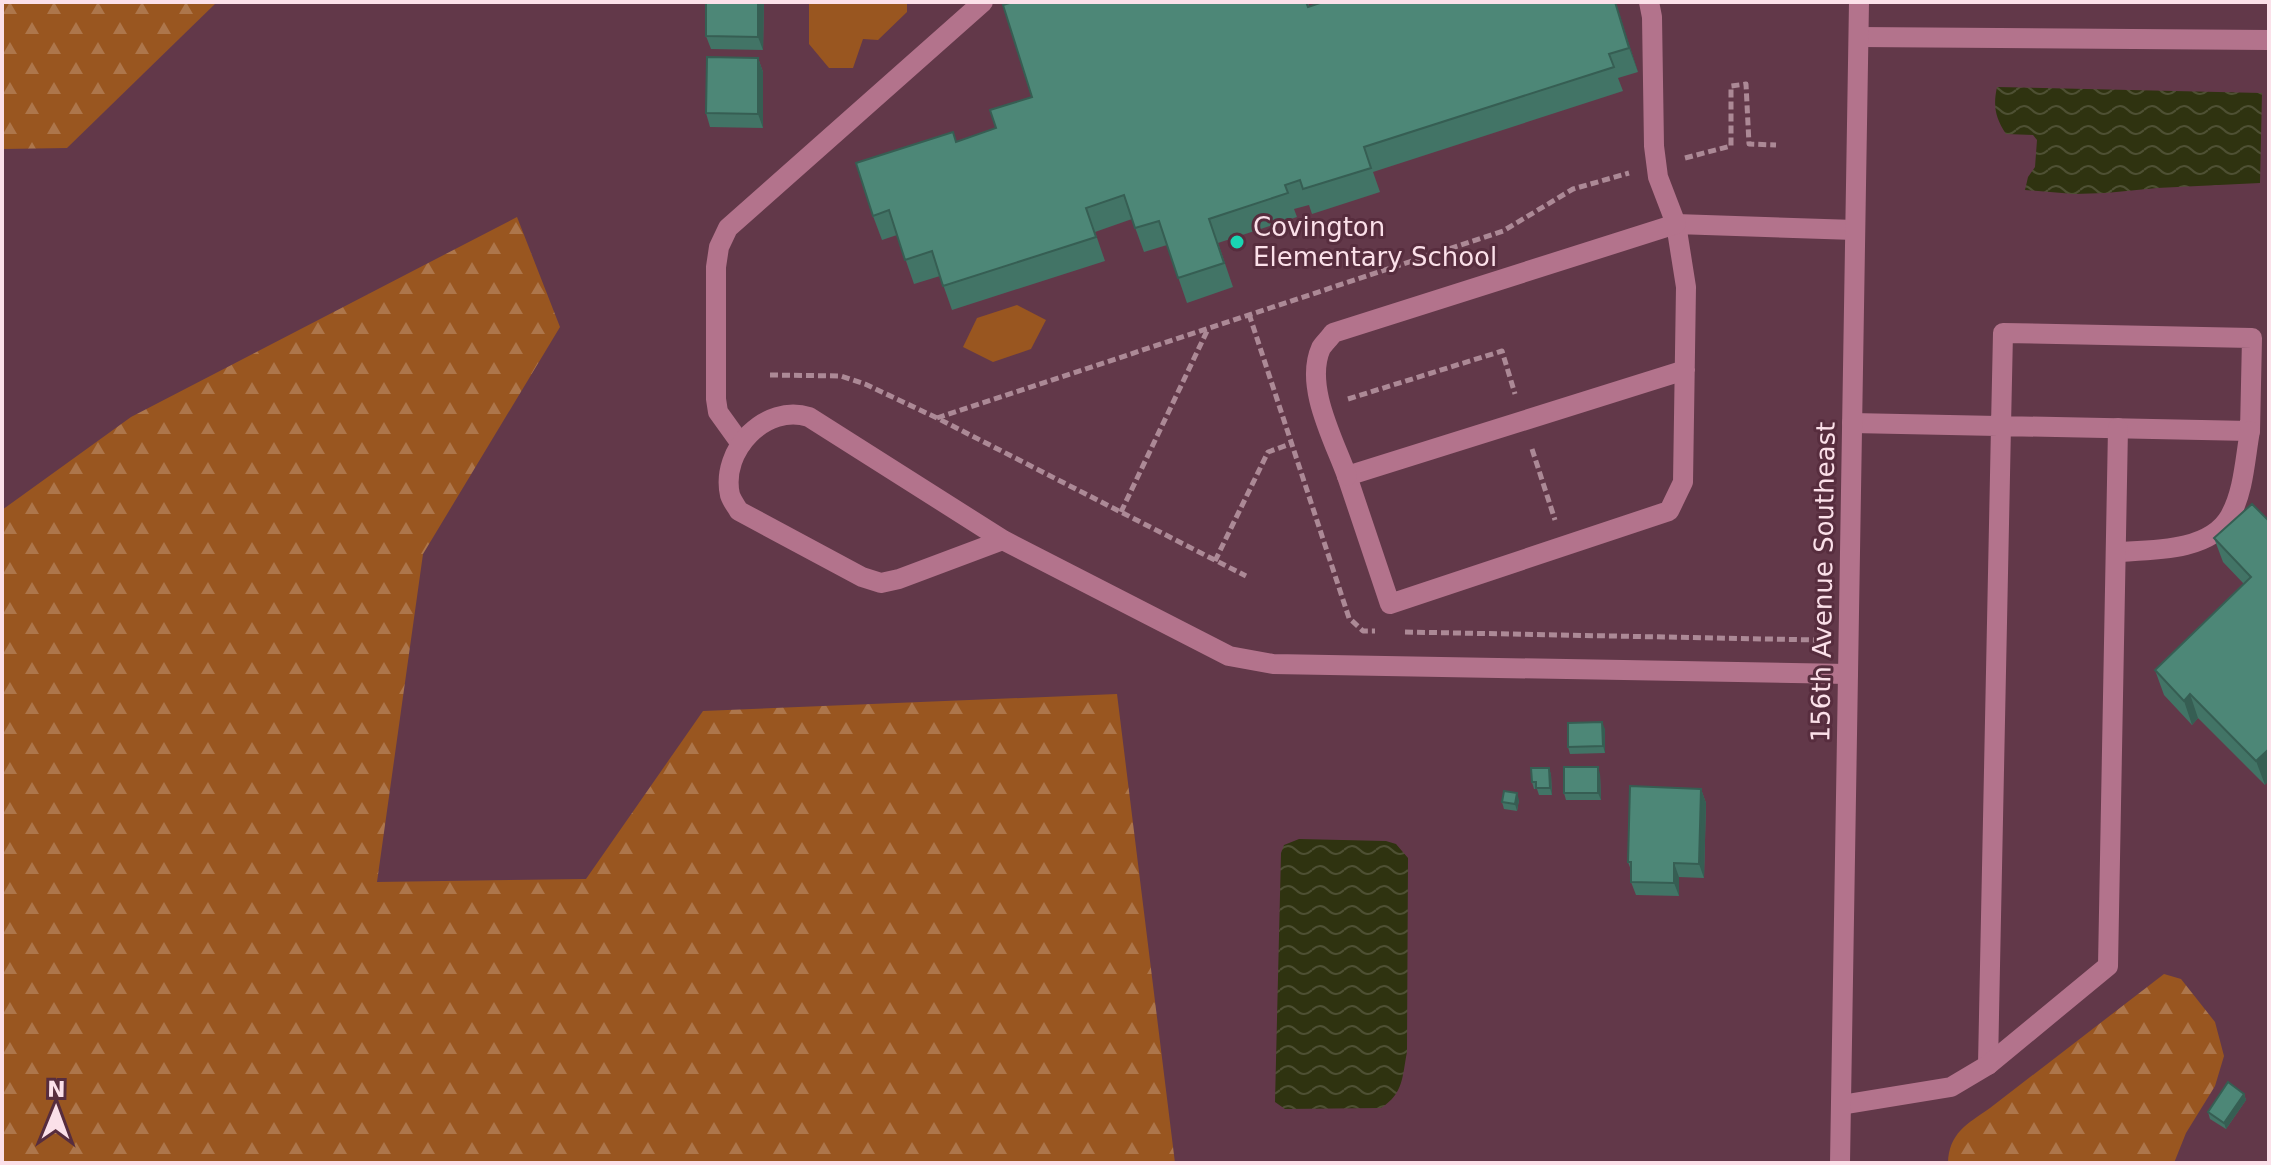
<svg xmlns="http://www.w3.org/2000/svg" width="2271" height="1165" viewBox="0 0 2271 1165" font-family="'DejaVu Sans',sans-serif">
<defs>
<pattern id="forest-firs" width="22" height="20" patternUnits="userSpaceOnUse" patternTransform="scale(2)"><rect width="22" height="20" fill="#995620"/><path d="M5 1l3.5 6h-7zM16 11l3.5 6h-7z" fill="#ad764b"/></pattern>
<pattern id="water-waves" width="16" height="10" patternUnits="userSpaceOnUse" patternTransform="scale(2)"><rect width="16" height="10" fill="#2f3310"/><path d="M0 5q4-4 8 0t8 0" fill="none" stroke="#4e5033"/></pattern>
</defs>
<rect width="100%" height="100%" fill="#623849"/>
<g fill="url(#forest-firs)">
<path d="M 2,2 L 217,2 L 67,148 L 2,149 Z"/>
<path d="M 517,217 L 560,327 L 423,554 L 377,882 L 586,879 L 703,711 L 1117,694 L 1175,1163 L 2,1163 L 2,510 L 131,417 Z"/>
<path d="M 2164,974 L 2181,979 L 2215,1022 L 2224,1056 L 2215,1086 L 2186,1133 L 2174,1163 L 1948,1163 C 1949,1133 1967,1124 1990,1108 Z"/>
</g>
<g fill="#995620">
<path d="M 809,2 L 907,2 L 907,12 L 878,40 L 863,39 L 853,68 L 829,68 L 809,44 Z"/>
<path d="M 1017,305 L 1046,320 L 1031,349 L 993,362 L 963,347 L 977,318 Z"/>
</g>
<g fill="url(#water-waves)">
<path d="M 1997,87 L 2262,93 L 2260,183 L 2157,188 L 2106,193 L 2074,194 L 2025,190 L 2028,177 L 2035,167 L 2037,140 L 2033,135 L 2006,134 C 1995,117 1993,106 1997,87 Z"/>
<path d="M 1299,839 L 1386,841 L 1396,844 L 1408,858 L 1407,1052 C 1402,1077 1404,1093 1381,1108 L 1285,1109 L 1275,1102 L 1281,853 L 1284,845 Z"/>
</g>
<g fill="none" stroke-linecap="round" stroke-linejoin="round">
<g stroke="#ac8996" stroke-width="5" stroke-dasharray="8 4" stroke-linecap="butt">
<path d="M 1685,158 L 1731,146 L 1731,86 L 1746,84 L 1749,144 L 1776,145"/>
<path d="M 1249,314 L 1349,618 L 1363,631 L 1375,631"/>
<path d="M 770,375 L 841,376 L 865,384 L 937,418 L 1246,576"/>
<path d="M 1348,399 L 1502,351 L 1515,394"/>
<path d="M 937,418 L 1503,231 L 1573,189 L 1629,173"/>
<path d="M 1532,449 L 1555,520"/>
<path d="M 1121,512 L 1208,329"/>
<path d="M 1215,561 L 1268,452 L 1290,444"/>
<path d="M 1405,632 L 1819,640"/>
</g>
<g stroke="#b3738c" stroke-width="20">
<path d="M 1859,37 L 2269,40"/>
<path d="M 1685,370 L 1347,476 L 1390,604 L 1669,511 L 1683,482 L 1686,287 L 1676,224 L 1855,230"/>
<path d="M 1852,423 C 1984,425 2117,428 2250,431 L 2252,338 L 2003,333 L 2001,426 L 1988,1065"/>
<path d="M 741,444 L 718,412 L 716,399 L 716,267 L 719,247 L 728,228 L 983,2"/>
<path d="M 1347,476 C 1334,440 1304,386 1321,348 C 1324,343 1330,338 1333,333 L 1676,224 L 1658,177 L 1654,146 L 1652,17 L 1649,2"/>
<path d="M 1003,540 L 899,579 L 881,583 L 862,577 L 739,511 C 736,506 732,501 730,495 C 720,450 766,403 809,417 L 1003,540 L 1229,656 L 1273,664 L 1848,674"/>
<path d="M 2116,552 C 2151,550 2210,552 2230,516 C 2244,491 2245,458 2250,431"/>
<path d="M 1841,1105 L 1951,1087 L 1988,1065 L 2108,966 L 2118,428"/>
<path d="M 1840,1163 L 1859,2"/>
</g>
</g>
<g fill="#427466">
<path d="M 764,2 L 763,50 L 711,49 L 706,36 Z"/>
<path d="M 1013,2 L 1308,2 L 1309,6 L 1615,2 L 1638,72 L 1618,78 L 1623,91 L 1373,172 L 1380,192 L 1312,214 L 1309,205 L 1294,209 L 1297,217 L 1218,243 L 1233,287 L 1187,303 L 1167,245 L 1144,252 L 1132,219 L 1095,232 L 1105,261 L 952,310 L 940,276 L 914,284 L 897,235 L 882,240 L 873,216 L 957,141 L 996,128 L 1032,97 Z"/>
<path d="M 758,58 L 763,72 L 763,128 L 710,127 L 706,113 Z"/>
<path d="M 2269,521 L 2265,785 L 2198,718 L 2192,725 L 2164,695 L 2155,670 L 2244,584 L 2223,562 L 2214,538 Z"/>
<path d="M 1605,729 L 1605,753 L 1570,754 L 1568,747 Z"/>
<path d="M 1549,768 L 1551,775 L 1552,795 L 1539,795 L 1537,789 L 1534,789 L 1532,782 Z"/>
<path d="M 1600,774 L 1601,800 L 1566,800 L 1564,793 Z"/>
<path d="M 1701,789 L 1706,803 L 1704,878 L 1679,877 L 1679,896 L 1636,895 L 1631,882 L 1631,870 L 1628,862 Z"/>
<path d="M 1519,800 L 1517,811 L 1504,809 L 1502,802 Z"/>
<path d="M 2244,1094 L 2246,1100 L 2226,1129 L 2210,1119 L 2208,1112 Z"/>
</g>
<g fill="#365e53">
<path d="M 758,2 L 764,2 L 763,50 L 758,37 Z"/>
<path d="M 1615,2 L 1619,12 L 1638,72 L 1629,48 Z"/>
<path d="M 758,58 L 763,72 L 763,128 L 758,114 Z"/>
<path d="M 2190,694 L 2198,718 L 2192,725 L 2184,701 Z"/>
<path d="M 1602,722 L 1605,729 L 1605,753 L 1603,746 Z"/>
<path d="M 2269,749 L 2269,781 L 2265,785 L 2256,761 Z"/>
<path d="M 1598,767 L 1600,774 L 1601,800 L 1598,793 Z"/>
<path d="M 1549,768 L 1551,775 L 1552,795 L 1550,788 Z"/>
<path d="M 1701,789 L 1706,803 L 1704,878 L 1699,864 Z"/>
<path d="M 1517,793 L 1519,800 L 1517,811 L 1515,804 Z"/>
<path d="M 1674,863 L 1679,877 L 1679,896 L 1674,883 Z"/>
<path d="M 2244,1094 L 2246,1100 L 2226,1129 L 2224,1123 Z"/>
</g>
<g fill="#4d8777" stroke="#365e53" stroke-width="2">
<path d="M 706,2 L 758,2 L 758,37 L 706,36 Z"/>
<path d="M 1013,2 L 1306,2 L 1308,7 L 1323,2 L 1615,2 L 1629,48 L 1609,54 L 1614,67 L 1364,147 L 1371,168 L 1303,189 L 1300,180 L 1285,185 L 1288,193 L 1209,219 L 1224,263 L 1178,278 L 1159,221 L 1135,228 L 1124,195 L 1086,208 L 1096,237 L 943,286 L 932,251 L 905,260 L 889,210 L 873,216 L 856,163 L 953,132 L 956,142 L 996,128 L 990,110 L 1032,97 L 1003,5 Z"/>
<path d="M 707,57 L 758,58 L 758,114 L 706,113 Z"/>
<path d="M 2252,504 L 2269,521 L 2269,749 L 2256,761 L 2190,694 L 2184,701 L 2155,670 L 2251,577 L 2214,538 Z"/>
<path d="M 1602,722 L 1603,746 L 1568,747 L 1568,723 Z"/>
<rect x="1564" y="767" width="34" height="26"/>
<path d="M 1531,768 L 1549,768 L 1550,788 L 1536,788 L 1536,782 L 1532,782 Z"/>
<path d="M 1630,786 L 1701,789 L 1699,864 L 1674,863 L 1674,883 L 1631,882 L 1631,862 L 1628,862 Z"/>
<path d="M 1504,791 L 1517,793 L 1515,804 L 1502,802 Z"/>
<path d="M 2228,1082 L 2244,1094 L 2224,1123 L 2208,1112 Z"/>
</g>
<circle fill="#19d5b2" stroke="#572d3e" stroke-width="3" cx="1237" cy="242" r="8"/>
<g text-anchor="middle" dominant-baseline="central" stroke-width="6" stroke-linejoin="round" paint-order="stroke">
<g font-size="26" fill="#fbe0e9" stroke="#572d3e" text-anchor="start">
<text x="1253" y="227">Covington<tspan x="1253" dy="30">Elementary School</tspan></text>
</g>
<g font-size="26" fill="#fbe0e9" stroke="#572d3e">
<text transform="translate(1823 582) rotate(-89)">156th Avenue Southeast</text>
</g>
</g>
<rect width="2271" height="1165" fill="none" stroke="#fbe0e9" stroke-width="8"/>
<g transform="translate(56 1109) rotate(1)" stroke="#572d3e" stroke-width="6" paint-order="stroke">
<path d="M0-6L14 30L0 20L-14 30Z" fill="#fbe0e9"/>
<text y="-12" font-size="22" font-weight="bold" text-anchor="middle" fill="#fbe0e9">N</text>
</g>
</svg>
